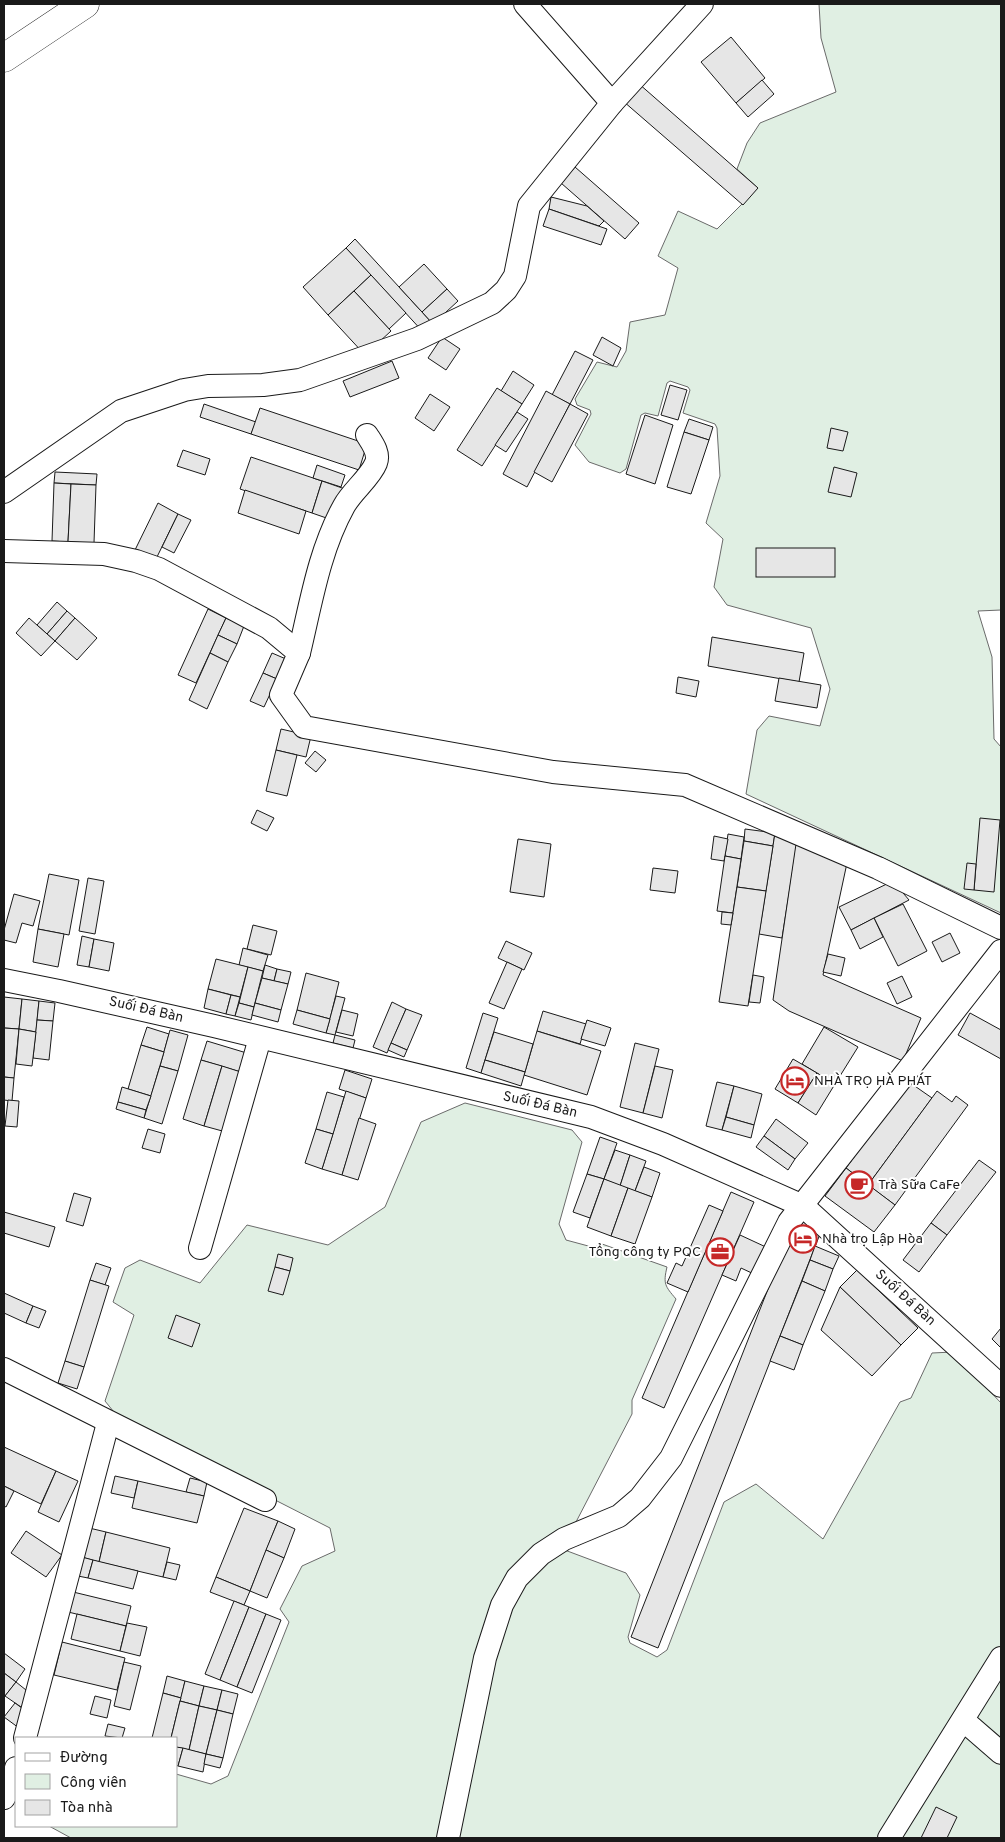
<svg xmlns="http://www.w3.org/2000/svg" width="1005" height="1842" viewBox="0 0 1005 1842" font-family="Overpass,sans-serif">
<rect width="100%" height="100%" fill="#fff"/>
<g fill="#e0efe3" stroke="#6a6a6a">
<path d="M 819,4 L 1001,4 L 1001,610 L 978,611 L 992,657 L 994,739 L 1001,747 L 1001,913 L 746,794 L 757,730 L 769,716 L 820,726 L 830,689 L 811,628 L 727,605 L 714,587 L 723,539 L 706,523 L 720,476 L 717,428 L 715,424 L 683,413 L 690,390 L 688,387 L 670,381 L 667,383 L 658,416 L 645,413 L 641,415 L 626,469 L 620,473 L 589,462 L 575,445 L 591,414 L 590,410 L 577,405 L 575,399 L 597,362 L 617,367 L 626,351 L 630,322 L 665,315 L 678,268 L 658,256 L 678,211 L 717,229 L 758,188 L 737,169 L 747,143 L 760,123 L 836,92 L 821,38 Z"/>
<path d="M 465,1103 L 572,1130 L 582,1142 L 559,1224 L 566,1240 L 592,1247 L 602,1244 L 667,1267 C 663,1284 665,1286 676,1299 L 632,1400 L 632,1414 L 562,1549 L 626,1573 L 640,1595 L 628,1637 L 630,1643 L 657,1657 L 667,1650 L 724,1502 L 756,1484 L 823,1539 L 900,1402 L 911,1398 L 932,1353 L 953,1352 L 1001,1403 L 1001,1838 L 71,1838 L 49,1826 L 176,1826 L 176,1774 L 211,1784 L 228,1776 L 289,1622 L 280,1609 L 302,1566 L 335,1551 L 330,1528 L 122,1422 L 105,1401 L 134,1315 L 113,1302 L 125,1268 L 140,1260 L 200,1283 L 247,1225 L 328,1245 L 385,1207 L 421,1122 Z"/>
</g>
<g fill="#e6e6e6" stroke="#1a1a1a">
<path d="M 731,37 L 765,78 L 736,103 L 701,62 Z"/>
<path d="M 762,80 L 774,94 L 748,117 L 736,103 Z"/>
<path d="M 638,83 L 758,188 L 743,205 L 623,101 Z"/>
<path d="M 575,167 L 639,223 L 625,239 L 561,183 Z"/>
<path d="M 551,197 L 587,206 L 604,221 L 599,226 L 549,209 Z"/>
<path d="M 549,209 L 607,229 L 601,245 L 543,226 Z"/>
<path d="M 355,239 L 433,324 L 424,333 L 346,248 Z"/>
<path d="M 346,248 L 371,275 L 328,315 L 303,287 Z"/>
<path d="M 424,264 L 447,289 L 422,312 L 399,287 Z"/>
<path d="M 371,275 L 406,313 L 389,329 L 354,291 Z"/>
<path d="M 447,289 L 458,301 L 433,324 L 422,312 Z"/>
<path d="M 354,291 L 391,331 L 365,355 L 328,315 Z"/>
<path d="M 442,337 L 460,349 L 446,370 L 428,358 Z"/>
<path d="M 602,337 L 621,348 L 613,366 L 593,355 Z"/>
<path d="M 575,351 L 593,360 L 570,404 L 552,395 Z"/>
<path d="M 392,361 L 399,378 L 350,397 L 343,381 Z"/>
<path d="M 513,371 L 534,385 L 522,404 L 501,391 Z"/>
<path d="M 670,385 L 687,390 L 678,420 L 661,415 Z"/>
<path d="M 497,388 L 522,404 L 482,466 L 457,450 Z"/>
<path d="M 546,391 L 570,404 L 527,487 L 503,474 Z"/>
<path d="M 430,394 L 450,407 L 434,431 L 415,418 Z"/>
<path d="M 204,404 L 256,422 L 251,434 L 200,417 Z"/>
<path d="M 570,404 L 588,414 L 552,482 L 534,472 Z"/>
<path d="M 260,408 L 367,444 L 359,470 L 251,434 Z"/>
<path d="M 517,412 L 528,419 L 506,452 L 495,445 Z"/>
<path d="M 645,415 L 673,425 L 655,484 L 626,474 Z"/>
<path d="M 689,419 L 713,427 L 709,440 L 684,432 Z"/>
<path d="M 831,428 L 848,432 L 843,451 L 827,448 Z"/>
<path d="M 684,432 L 709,440 L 691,494 L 667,487 Z"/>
<path d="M 183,450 L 210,459 L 205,475 L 177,466 Z"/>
<path d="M 251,457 L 322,481 L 312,513 L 240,489 Z"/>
<path d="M 317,465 L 345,475 L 341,487 L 313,478 Z"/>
<path d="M 834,467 L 857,473 L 851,497 L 828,492 Z"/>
<path d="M 55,472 L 97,474 L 96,485 L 54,483 Z"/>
<path d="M 322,481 L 345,489 L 335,521 L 312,513 Z"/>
<path d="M 54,483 L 71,484 L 68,542 L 52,541 Z"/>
<path d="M 71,484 L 96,485 L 94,543 L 68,542 Z"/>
<path d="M 245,490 L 306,511 L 299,534 L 238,513 Z"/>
<path d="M 158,503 L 178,514 L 155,561 L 135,550 Z"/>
<path d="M 178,514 L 191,520 L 174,553 L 162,547 Z"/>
<rect x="756" y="548" width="79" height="29"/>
<path d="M 57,602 L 67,611 L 47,634 L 37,625 Z"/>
<path d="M 208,609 L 226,618 L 196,683 L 178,675 Z"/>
<path d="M 67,611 L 75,618 L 55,641 L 47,634 Z"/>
<path d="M 29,618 L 55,641 L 41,656 L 16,633 Z"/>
<path d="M 75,618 L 97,638 L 77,660 L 55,641 Z"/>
<path d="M 226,618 L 244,626 L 237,644 L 218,635 Z"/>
<path d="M 218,635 L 237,644 L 228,662 L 210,653 Z"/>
<path d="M 712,637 L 804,653 L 799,682 L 708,666 Z"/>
<path d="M 210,653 L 228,662 L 207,709 L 189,700 Z"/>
<path d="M 272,653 L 286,659 L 277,679 L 263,673 Z"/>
<path d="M 263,673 L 277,679 L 264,707 L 250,701 Z"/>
<path d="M 678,677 L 699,681 L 696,697 L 676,693 Z"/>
<path d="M 779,678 L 821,685 L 817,708 L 775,701 Z"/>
<path d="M 281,729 L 311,736 L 306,757 L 276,750 Z"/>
<path d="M 276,750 L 297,755 L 287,796 L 266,791 Z"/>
<path d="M 315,751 L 326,760 L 316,772 L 305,763 Z"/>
<path d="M 257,810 L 274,818 L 267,831 L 251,823 Z"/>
<path d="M 980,818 L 1000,820 L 994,892 L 974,890 Z"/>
<path d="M 745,829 L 775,833 L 773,846 L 744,841 Z"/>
<path d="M 775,833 L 798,837 L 782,938 L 759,934 Z"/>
<path d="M 728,834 L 744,837 L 741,859 L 725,856 Z"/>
<path d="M 714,836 L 728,839 L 724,861 L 711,859 Z"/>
<path d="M 518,839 L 551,844 L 544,897 L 510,892 Z"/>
<path d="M 744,841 L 773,846 L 766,891 L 737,887 Z"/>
<path d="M 796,844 L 847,863 L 823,975 L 921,1018 L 903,1061 L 789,1011 L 773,1000 Z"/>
<path d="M 725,856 L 741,859 L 733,913 L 717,911 Z"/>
<path d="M 967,863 L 976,864 L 974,890 L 964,889 Z"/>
<path d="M 653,868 L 678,871 L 675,893 L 650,890 Z"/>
<path d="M 49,874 L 79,880 L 69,935 L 38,929 Z"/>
<path d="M 88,878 L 104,881 L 95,934 L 79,931 Z"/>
<path d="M 893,881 L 909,900 L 851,930 L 839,907 Z"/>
<path d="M 737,887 L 766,891 L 748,1006 L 719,1002 Z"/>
<path d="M 14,894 L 40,901 L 33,926 L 22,923 L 16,943 L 4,940 L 4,930 Z"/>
<path d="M 903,904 L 927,951 L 898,966 L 874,918 Z"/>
<path d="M 722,912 L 733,913 L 731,925 L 721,924 Z"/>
<path d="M 874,918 L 883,937 L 860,949 L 851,930 Z"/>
<path d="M 253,925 L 277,931 L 271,955 L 247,949 Z"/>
<path d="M 38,929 L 64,934 L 58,967 L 33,962 Z"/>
<path d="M 950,933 L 960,953 L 942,962 L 932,942 Z"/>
<path d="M 82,936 L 94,939 L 89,967 L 77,965 Z"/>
<path d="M 94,939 L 114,943 L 109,971 L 89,967 Z"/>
<path d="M 506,941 L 532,953 L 524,970 L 498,958 Z"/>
<path d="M 243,948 L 268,955 L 263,971 L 239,965 Z"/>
<path d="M 828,954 L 845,958 L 841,976 L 823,972 Z"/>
<path d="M 216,959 L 248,967 L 240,997 L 208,989 Z"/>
<path d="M 507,962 L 522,969 L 504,1009 L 489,1003 Z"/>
<path d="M 265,965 L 277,969 L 274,981 L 262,978 Z"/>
<path d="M 248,967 L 263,971 L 254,1007 L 239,1003 Z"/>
<path d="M 277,969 L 291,972 L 288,984 L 274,981 Z"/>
<path d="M 306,973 L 339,982 L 330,1019 L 297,1010 Z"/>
<path d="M 753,975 L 764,977 L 760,1003 L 749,1002 Z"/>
<path d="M 902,976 L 912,997 L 897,1004 L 887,983 Z"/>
<path d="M 262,978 L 288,984 L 281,1010 L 255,1003 Z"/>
<path d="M 208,989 L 231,995 L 226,1014 L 204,1008 Z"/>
<path d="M 231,995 L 240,997 L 235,1016 L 226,1014 Z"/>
<path d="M 336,996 L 345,998 L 335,1035 L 326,1033 Z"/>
<path d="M 4,997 L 22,999 L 19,1029 L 4,1028 Z"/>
<path d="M 22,999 L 39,1001 L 36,1032 L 19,1029 Z"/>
<path d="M 39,1001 L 55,1003 L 53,1021 L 37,1020 Z"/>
<path d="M 392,1002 L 406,1009 L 387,1053 L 373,1047 Z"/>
<path d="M 239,1003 L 254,1007 L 251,1020 L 235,1016 Z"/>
<path d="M 255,1003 L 281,1010 L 278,1022 L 252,1015 Z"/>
<path d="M 406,1009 L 422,1015 L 407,1050 L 391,1043 Z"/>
<path d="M 297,1010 L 330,1019 L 326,1033 L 293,1024 Z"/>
<path d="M 342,1010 L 358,1014 L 353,1036 L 336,1032 Z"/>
<path d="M 543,1011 L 586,1024 L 580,1044 L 537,1031 Z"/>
<path d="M 483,1013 L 498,1018 L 481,1073 L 466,1068 Z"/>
<path d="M 970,1013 L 1001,1030 L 1001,1059 L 958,1035 Z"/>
<path d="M 37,1020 L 53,1021 L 49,1060 L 33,1058 Z"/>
<path d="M 587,1020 L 611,1028 L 605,1046 L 581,1039 Z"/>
<path d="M 147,1027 L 169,1034 L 164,1052 L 141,1045 Z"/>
<path d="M 824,1027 L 858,1047 L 835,1084 L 802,1064 Z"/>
<path d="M 4,1028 L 19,1029 L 14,1078 L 4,1077 Z"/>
<path d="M 19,1029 L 36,1032 L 32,1066 L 16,1064 Z"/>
<path d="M 170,1030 L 188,1035 L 178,1071 L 160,1066 Z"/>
<path d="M 537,1031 L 601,1051 L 587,1095 L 524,1075 Z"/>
<path d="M 494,1032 L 533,1044 L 525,1072 L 485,1060 Z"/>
<path d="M 335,1035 L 355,1040 L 353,1048 L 333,1043 Z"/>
<path d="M 207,1041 L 250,1054 L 244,1073 L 201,1060 Z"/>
<path d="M 391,1043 L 407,1050 L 404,1057 L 388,1050 Z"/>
<path d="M 635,1043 L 659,1049 L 643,1113 L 620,1107 Z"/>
<path d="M 141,1045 L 164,1052 L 151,1096 L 128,1089 Z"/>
<path d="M 793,1059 L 817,1073 L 798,1103 L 775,1089 Z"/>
<path d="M 201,1060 L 222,1066 L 204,1126 L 183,1119 Z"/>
<path d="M 485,1060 L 525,1072 L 521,1086 L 481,1073 Z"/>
<path d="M 160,1066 L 178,1071 L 162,1124 L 144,1118 Z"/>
<path d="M 222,1066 L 244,1073 L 226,1132 L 204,1126 Z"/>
<path d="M 655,1066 L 673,1070 L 662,1118 L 643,1113 Z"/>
<path d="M 345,1070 L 372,1079 L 366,1098 L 339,1089 Z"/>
<path d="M 817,1073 L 835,1084 L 816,1115 L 798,1103 Z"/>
<path d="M 4,1077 L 14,1078 L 12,1101 L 4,1100 Z"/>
<path d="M 717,1082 L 734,1086 L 722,1130 L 706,1126 Z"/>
<path d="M 909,1082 L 932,1098 L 868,1185 L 846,1168 Z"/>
<path d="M 734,1086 L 762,1094 L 754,1125 L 726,1117 Z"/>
<path d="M 122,1087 L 151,1096 L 146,1110 L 118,1102 Z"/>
<path d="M 346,1091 L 366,1098 L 342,1175 L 322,1169 Z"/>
<path d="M 937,1091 L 952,1102 L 956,1096 L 968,1105 L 895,1205 L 868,1185 Z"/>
<path d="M 327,1092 L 344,1097 L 333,1134 L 316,1129 Z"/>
<path d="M 8,1100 L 19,1101 L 17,1127 L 5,1126 Z"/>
<path d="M 118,1102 L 146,1110 L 144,1118 L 116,1109 Z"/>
<path d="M 726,1117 L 754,1125 L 751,1138 L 722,1130 Z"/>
<path d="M 359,1118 L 376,1124 L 358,1180 L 342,1175 Z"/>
<path d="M 776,1119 L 808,1143 L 795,1159 L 764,1136 Z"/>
<path d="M 148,1129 L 165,1134 L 160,1153 L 142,1148 Z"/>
<path d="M 316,1129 L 333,1134 L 322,1169 L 305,1163 Z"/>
<path d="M 764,1136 L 795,1159 L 788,1170 L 756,1147 Z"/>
<path d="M 600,1137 L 617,1143 L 604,1179 L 587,1174 Z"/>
<path d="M 615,1150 L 630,1155 L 620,1186 L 604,1179 Z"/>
<path d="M 630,1155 L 646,1161 L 635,1191 L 620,1186 Z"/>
<path d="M 979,1160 L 996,1172 L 947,1235 L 931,1223 Z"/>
<path d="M 644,1167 L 660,1173 L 652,1197 L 635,1191 Z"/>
<path d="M 846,1168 L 895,1205 L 874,1232 L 825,1196 Z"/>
<path d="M 587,1174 L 604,1179 L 590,1218 L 573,1212 Z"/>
<path d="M 604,1179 L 628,1188 L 611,1236 L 587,1227 Z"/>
<path d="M 628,1188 L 652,1197 L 635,1244 L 611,1236 Z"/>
<path d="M 731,1192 L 754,1202 L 664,1408 L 642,1398 Z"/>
<path d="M 74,1193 L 91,1198 L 83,1226 L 66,1221 Z"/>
<path d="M 709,1205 L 723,1211 L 688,1292 L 667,1283 L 676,1263 L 682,1266 Z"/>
<path d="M 4,1212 L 55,1227 L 49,1247 L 4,1233 Z"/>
<path d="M 794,1223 L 820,1234 L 658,1648 L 631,1637 Z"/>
<path d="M 931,1223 L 947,1235 L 919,1272 L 903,1260 Z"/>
<path d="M 740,1235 L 768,1248 L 756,1275 L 741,1268 L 736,1281 L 722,1275 Z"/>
<path d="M 815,1246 L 839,1256 L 833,1269 L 810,1260 Z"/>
<path d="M 278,1254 L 293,1258 L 290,1271 L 275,1267 Z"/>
<path d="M 810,1260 L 833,1269 L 825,1291 L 802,1281 Z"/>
<path d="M 96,1263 L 111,1268 L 105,1285 L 90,1280 Z"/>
<path d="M 275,1267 L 290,1271 L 283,1295 L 268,1291 Z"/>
<path d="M 857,1270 L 918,1328 L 901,1345 L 840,1287 Z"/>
<path d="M 90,1280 L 109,1286 L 84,1367 L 65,1361 Z"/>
<path d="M 802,1281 L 825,1291 L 803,1345 L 780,1336 Z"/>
<path d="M 840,1287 L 901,1345 L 872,1376 L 821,1330 Z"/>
<path d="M 4,1293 L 33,1306 L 26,1323 L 4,1313 Z"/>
<path d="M 33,1306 L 46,1311 L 39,1328 L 26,1323 Z"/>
<path d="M 176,1315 L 200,1324 L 192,1347 L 168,1338 Z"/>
<path d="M 1001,1328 L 1001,1348 L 992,1339 Z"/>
<path d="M 780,1336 L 803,1345 L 794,1370 L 770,1361 Z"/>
<path d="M 65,1361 L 84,1367 L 77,1389 L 58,1383 Z"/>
<path d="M 4,1447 L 56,1471 L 41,1504 L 4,1486 Z"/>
<path d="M 56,1471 L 78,1481 L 59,1522 L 38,1512 Z"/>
<path d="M 115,1476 L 138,1481 L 134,1498 L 111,1493 Z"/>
<path d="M 190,1478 L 207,1482 L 204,1496 L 186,1492 Z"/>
<path d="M 138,1481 L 204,1496 L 197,1523 L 132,1508 Z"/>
<path d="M 4,1486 L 14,1491 L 6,1507 L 4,1506 Z"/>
<path d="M 244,1508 L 278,1521 L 250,1591 L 216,1577 Z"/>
<path d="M 278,1521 L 295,1529 L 284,1558 L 266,1550 Z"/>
<path d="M 85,1527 L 106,1532 L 99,1562 L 78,1556 Z"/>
<path d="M 26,1531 L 62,1555 L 46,1577 L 11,1553 Z"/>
<path d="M 106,1532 L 170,1548 L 163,1577 L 99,1562 Z"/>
<path d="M 266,1550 L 284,1558 L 267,1598 L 250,1591 Z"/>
<path d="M 78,1556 L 93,1560 L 88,1578 L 73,1575 Z"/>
<path d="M 93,1560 L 138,1571 L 133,1589 L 88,1578 Z"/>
<path d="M 167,1562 L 180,1565 L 176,1580 L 163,1577 Z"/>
<path d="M 216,1577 L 250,1591 L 244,1605 L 210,1592 Z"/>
<path d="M 69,1591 L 131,1606 L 126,1626 L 64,1611 Z"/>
<path d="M 234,1601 L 249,1607 L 220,1680 L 205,1674 Z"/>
<path d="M 249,1607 L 266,1614 L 237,1687 L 220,1680 Z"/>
<path d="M 77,1614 L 126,1626 L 120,1651 L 71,1639 Z"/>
<path d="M 266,1614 L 281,1620 L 252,1693 L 237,1687 Z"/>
<path d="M 127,1623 L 147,1627 L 140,1656 L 120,1651 Z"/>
<path d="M 62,1642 L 125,1658 L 117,1690 L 54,1675 Z"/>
<path d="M 4,1653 L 25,1669 L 16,1682 L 4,1673 Z"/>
<path d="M 124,1662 L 141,1666 L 130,1710 L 114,1706 Z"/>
<path d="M 4,1673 L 16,1682 L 5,1696 L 4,1695 Z"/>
<path d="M 167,1676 L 185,1681 L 181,1698 L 163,1693 Z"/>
<path d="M 185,1681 L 204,1686 L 199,1706 L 180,1701 Z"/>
<path d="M 16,1682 L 31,1694 L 21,1707 L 5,1696 Z"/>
<path d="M 204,1686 L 222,1690 L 217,1710 L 199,1706 Z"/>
<path d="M 222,1690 L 238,1694 L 233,1714 L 217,1710 Z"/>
<path d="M 163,1693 L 181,1698 L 180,1701 L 171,1738 L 152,1738 Z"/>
<path d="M 95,1696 L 111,1700 L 107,1718 L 90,1714 Z"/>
<path d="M 180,1701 L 199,1706 L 189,1750 L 176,1747 L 176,1738 L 171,1738 Z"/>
<path d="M 15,1703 L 30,1714 L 19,1728 L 4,1717 Z"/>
<path d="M 199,1706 L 217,1710 L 206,1754 L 189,1750 Z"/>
<path d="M 217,1710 L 233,1714 L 223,1758 L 206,1754 Z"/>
<path d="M 108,1724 L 125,1728 L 122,1738 L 105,1736 Z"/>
<path d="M 176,1747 L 183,1748 L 178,1766 L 176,1765 Z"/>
<path d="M 183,1748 L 206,1754 L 203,1772 L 178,1766 Z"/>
<path d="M 206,1754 L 223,1758 L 220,1768 L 204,1764 Z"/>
<path d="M 936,1807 L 957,1817 L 947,1838 L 921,1838 Z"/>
</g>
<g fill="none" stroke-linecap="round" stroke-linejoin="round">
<g stroke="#1a1a1a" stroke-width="24">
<g id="minor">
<path d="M 525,4 L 612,103"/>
<path d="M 4,492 L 121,411 L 184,390 L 208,386 L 263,385 L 300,380 L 417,339 L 492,303 L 506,290 L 515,276 L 529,206 L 612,103 L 702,4"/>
<path d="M 4,551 L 104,554 L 136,561 L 159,569 L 269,628 L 299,653 L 281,695 L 304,727 L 553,772 L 685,785 L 878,868 L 1001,928"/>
<path d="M 299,653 C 311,603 319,551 344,506 C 352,491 370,478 376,463 C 380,453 372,443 367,435"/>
<path d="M 4,980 L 59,991 L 214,1026 L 591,1117 L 663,1144 L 803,1206 L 1001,1386"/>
<path d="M 200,1248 L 260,1038"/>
<path d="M 4,1369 L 265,1500"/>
<path d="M 963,1720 L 1001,1753"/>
<path d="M 25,1738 L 108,1423"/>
<path d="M 4,1798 L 13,1780 L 16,1768"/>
<path d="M 448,1838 L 485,1658 L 502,1605 L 517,1578 L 541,1554 L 564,1539 L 619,1516 L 640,1498 L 671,1458 L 789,1222 L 1001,951"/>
<path d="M 889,1838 L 1001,1658"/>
</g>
</g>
<g stroke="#1a1a1a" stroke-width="29">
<path id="major" d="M 4,58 L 85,4"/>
</g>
<use href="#minor" stroke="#fff" stroke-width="22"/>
<use href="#major" stroke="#fff" stroke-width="28"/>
</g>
<defs>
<g id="hotel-ring" transform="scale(1.4375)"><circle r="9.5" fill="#fff" stroke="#c62828" stroke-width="1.5"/><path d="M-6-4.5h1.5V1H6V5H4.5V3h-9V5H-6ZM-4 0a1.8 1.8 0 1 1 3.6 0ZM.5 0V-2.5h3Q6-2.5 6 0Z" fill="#c62828"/></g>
<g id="cafe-ring" transform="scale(1.4375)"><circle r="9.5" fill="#fff" stroke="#c62828" stroke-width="1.5"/><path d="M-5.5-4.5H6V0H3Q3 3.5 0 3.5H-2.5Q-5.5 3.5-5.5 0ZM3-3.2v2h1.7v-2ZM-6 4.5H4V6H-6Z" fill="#c62828"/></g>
<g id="office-ring" transform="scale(1.4375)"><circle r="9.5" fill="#fff" stroke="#c62828" stroke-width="1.5"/><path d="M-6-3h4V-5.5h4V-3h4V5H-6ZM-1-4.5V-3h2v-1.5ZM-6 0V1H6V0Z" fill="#c62828"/></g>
</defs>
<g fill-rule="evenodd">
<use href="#hotel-ring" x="795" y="1081"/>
<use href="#cafe-ring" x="859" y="1185"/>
<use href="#hotel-ring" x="803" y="1239"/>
<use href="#office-ring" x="720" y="1252"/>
</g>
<g text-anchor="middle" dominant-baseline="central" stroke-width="4" stroke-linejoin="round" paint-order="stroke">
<g font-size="14" fill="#1a1a1a" stroke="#fff">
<text transform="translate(146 1010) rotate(13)">Suối Đá Bàn</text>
<text transform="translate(540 1105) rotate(13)">Suối Đá Bàn</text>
<text transform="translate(905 1298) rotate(42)">Suối Đá Bàn</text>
</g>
<g font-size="14" fill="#1a1a1a" stroke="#fff" text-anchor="start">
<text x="814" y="1081">NHÀ TRỌ HÀ PHÁT</text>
<text x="878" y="1185">Trà Sữa CaFe</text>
<text x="822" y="1239">Nhà trọ Lập Hòa</text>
<text x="701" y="1252" text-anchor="end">Tổng công ty PQC</text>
</g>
</g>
<rect width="1005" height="1842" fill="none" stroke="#1a1a1a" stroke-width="10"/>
<rect x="15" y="1737" width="162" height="90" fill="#ffffff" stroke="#a3a3a3"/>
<rect x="25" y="1753" width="25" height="8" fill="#ffffff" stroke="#a3a3a3"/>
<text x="60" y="1762" font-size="15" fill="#1a1a1a">Đường</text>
<rect x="25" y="1774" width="25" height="15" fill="#e0efe3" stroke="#a3a3a3"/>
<text x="60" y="1787" font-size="15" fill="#1a1a1a">Công viên</text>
<rect x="25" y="1800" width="25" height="15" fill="#e6e6e6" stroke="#a3a3a3"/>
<text x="60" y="1812" font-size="15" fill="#1a1a1a">Tòa nhà</text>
</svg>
